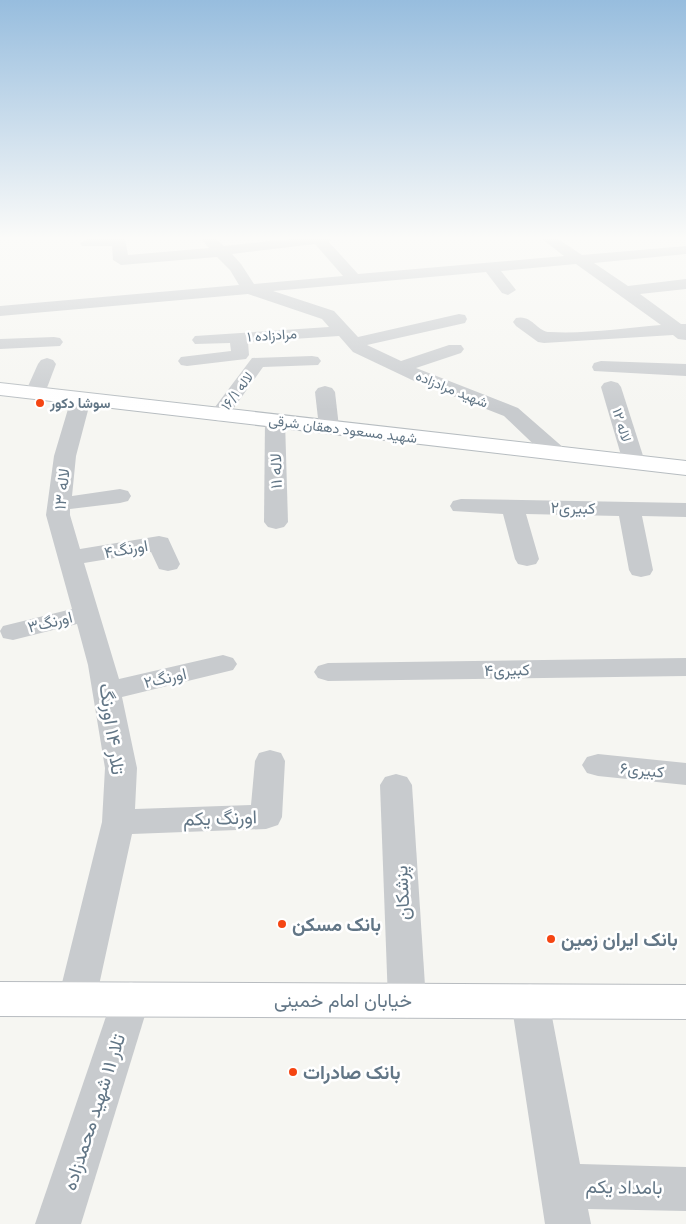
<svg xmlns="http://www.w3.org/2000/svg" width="686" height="1224" viewBox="0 0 686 1224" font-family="'DM Sans',Vazirmatn,sans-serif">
<rect width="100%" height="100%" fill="#f6f6f2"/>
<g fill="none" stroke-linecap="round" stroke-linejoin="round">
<g stroke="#b7bdc1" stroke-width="2">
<path id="secondary" d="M 0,383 L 686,461 L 686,475 L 0,395 Z"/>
</g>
<g stroke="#b8bcc0" stroke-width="2">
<path id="primary" d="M 0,982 L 686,985 L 686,1019 L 0,1016 Z"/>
</g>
<g fill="#c8cbce" fill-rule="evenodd">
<path d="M 87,239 L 125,239 L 128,255 L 209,248 L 201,239 L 216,239 L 224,246 L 289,239 L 331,239 L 329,242 L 358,274 L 564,256 L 542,239 L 558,239 L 582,255 L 686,246 L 686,254 L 594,263 L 628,286 L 686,279 L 686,289 L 640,294 L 681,324 L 686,324 L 686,340 L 678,339 L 673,335 L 544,343 L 538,342 L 516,326 L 513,322 L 516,318 C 532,314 537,332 550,332 C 587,334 624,328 661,325 L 576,264 L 501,271 L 516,290 L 508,295 L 502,293 L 486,272 L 273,291 L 334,311 L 358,337 L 459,314 L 465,315 L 467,319 L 465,323 L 367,345 L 401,361 L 449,345 L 461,345 L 464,349 L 461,353 L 416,368 L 518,408 L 565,449 L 568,454 L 565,459 L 557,460 L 549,459 L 504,416 L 412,380 L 353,352 L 339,336 L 248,342 L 249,355 L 246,359 L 187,366 L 181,365 L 178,361 L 181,357 L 231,351 L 230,343 L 195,344 L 192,340 L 195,336 L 329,327 L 322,319 L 248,294 L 0,316 L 0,306 L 239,285 L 230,270 L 217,257 L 121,265 L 113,260 L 112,246 L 82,246 L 80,243 ZM 315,244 L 343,276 L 254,284 L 241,264 L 232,254 Z"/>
<path d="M 54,337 L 60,338 L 63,342 L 60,346 L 0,349 L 0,339 Z"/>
<path d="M 312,356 L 318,357 L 321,361 L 318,365 L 263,367 L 226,419 L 219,421 L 212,419 L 209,415 L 252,358 Z"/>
<path d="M 47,358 L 53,360 L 56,364 L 45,393 L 42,397 L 28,397 L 25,393 L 38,364 L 41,360 Z"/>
<path d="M 601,361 L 686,364 L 686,376 L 594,371 L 592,367 L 594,363 Z"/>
<path d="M 611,381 L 618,383 L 621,387 L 645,462 L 642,467 L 634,468 L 626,467 L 623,462 L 601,387 L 604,383 Z"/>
<path d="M 325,386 L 332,388 L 335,392 L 339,427 L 336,431 L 329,433 L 322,431 L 319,427 L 315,392 L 318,388 Z"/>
<path d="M 81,393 L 88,395 L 91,399 L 76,456 L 72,496 L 120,489 L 128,491 L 131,496 L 128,501 L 120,503 L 70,509 L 70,515 L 80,549 L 159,536 L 168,538 L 180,564 L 177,569 L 168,571 L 159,569 L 151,552 L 84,563 L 119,679 L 223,655 L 233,658 L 237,664 L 233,670 L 122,697 L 137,768 L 135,809 L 251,805 L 255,761 L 259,753 L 270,750 L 281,753 L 285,761 L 282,817 L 278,825 L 266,829 L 132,834 L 96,999 L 91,1011 L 77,1016 L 63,1011 L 58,999 L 102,822 L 105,768 L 88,665 L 77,624 L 13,640 L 3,638 L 0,631 L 3,626 L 72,609 L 46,515 L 54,456 L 71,399 L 74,395 Z"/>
<path d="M 275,415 L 282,417 L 285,421 L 288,522 L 284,527 L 276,529 L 268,527 L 264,522 L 265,421 L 268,417 Z"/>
<path d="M 461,499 L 686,503 L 686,517 L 642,516 L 653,570 L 650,575 L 641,577 L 632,575 L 629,570 L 619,516 L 526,514 L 539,559 L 536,564 L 527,566 L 518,564 L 515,559 L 503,514 L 453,511 L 450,506 L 453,501 Z"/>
<path d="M 686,658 L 686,676 L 328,681 L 318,678 L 314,672 L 318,666 L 328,663 Z"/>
<path d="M 598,754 L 686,763 L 686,785 L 598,776 L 587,773 L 582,765 L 587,757 Z"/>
<path d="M 396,774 L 407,777 L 412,785 L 426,1001 L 421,1013 L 407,1018 L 393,1013 L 388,1001 L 380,785 L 385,777 Z"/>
<path d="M 131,982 L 145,987 L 150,999 L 81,1224 L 35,1224 L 112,999 L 117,987 Z"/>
<path d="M 530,984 L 544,989 L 549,1001 L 580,1164 L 686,1167 L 686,1211 L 588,1209 L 591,1224 L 545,1224 L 511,1001 L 516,989 Z"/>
</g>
<use href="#secondary" fill="#fff" fill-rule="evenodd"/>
<use href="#primary" fill="#fff" fill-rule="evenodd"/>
</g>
<linearGradient id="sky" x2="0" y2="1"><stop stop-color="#97bdde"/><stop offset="0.58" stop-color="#fbfbf9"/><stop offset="1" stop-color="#fbfbf9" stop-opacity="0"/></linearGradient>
<rect width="686" height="410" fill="url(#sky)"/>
<g fill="#f54512" stroke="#fff" stroke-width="2">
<circle cx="40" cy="403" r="5"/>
<circle cx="282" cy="924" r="5"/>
<circle cx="551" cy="939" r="5"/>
<circle cx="293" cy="1072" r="5"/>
</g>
<g text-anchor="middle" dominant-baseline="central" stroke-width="5" stroke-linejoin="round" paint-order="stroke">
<g font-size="14" fill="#627686" stroke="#fff">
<text transform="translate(272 335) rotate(-4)">مرادزاده ۱</text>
<text transform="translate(452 389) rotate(22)">شهید مرادزاده</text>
<text transform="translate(237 391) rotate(-53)">لاله ۱۶/۱</text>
<text transform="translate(622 425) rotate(73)">لاله ۱۲</text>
<text transform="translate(343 429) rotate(7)">شهید مسعود دهقان شرقی</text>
</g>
<g font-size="14" font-weight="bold" fill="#627686" stroke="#fff" text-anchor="start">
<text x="50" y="403">سوشا دکور</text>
</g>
<g font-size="16" fill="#627686" stroke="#fff">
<text transform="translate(276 471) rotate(-91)">لاله ۱۱</text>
<text transform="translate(62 489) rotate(-84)">لاله ۱۳</text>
<text transform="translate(573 508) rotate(1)">کبیری۲</text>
<text transform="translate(126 549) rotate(-10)">اورنگ۴</text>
<text transform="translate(50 622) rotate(-14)">اورنگ۳</text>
<text transform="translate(507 670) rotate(-1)">کبیری۴</text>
<text transform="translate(165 678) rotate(-13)">اورنگ۲</text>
<text transform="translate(642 770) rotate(6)">کبیری۶</text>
</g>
<g font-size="19" fill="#627686" stroke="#fff">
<text transform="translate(112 729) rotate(82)">تلار ۱۴ اورنگ</text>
<text transform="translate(220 818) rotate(-2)">اورنگ یکم</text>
<text transform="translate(402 893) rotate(-93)">پزشکان</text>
<text x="343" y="1000">خیابان امام خمینی</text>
<text transform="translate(94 1112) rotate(-72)">تلار ۱۱ شهید محمدزاده</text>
<text transform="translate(624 1187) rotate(1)">بامداد یکم</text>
</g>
<g font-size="19" font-weight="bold" fill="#627686" stroke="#fff" text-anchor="start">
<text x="292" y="924">بانک مسکن</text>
<text x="561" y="939">بانک ایران زمین</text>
<text x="303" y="1072">بانک صادرات</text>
</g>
</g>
</svg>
